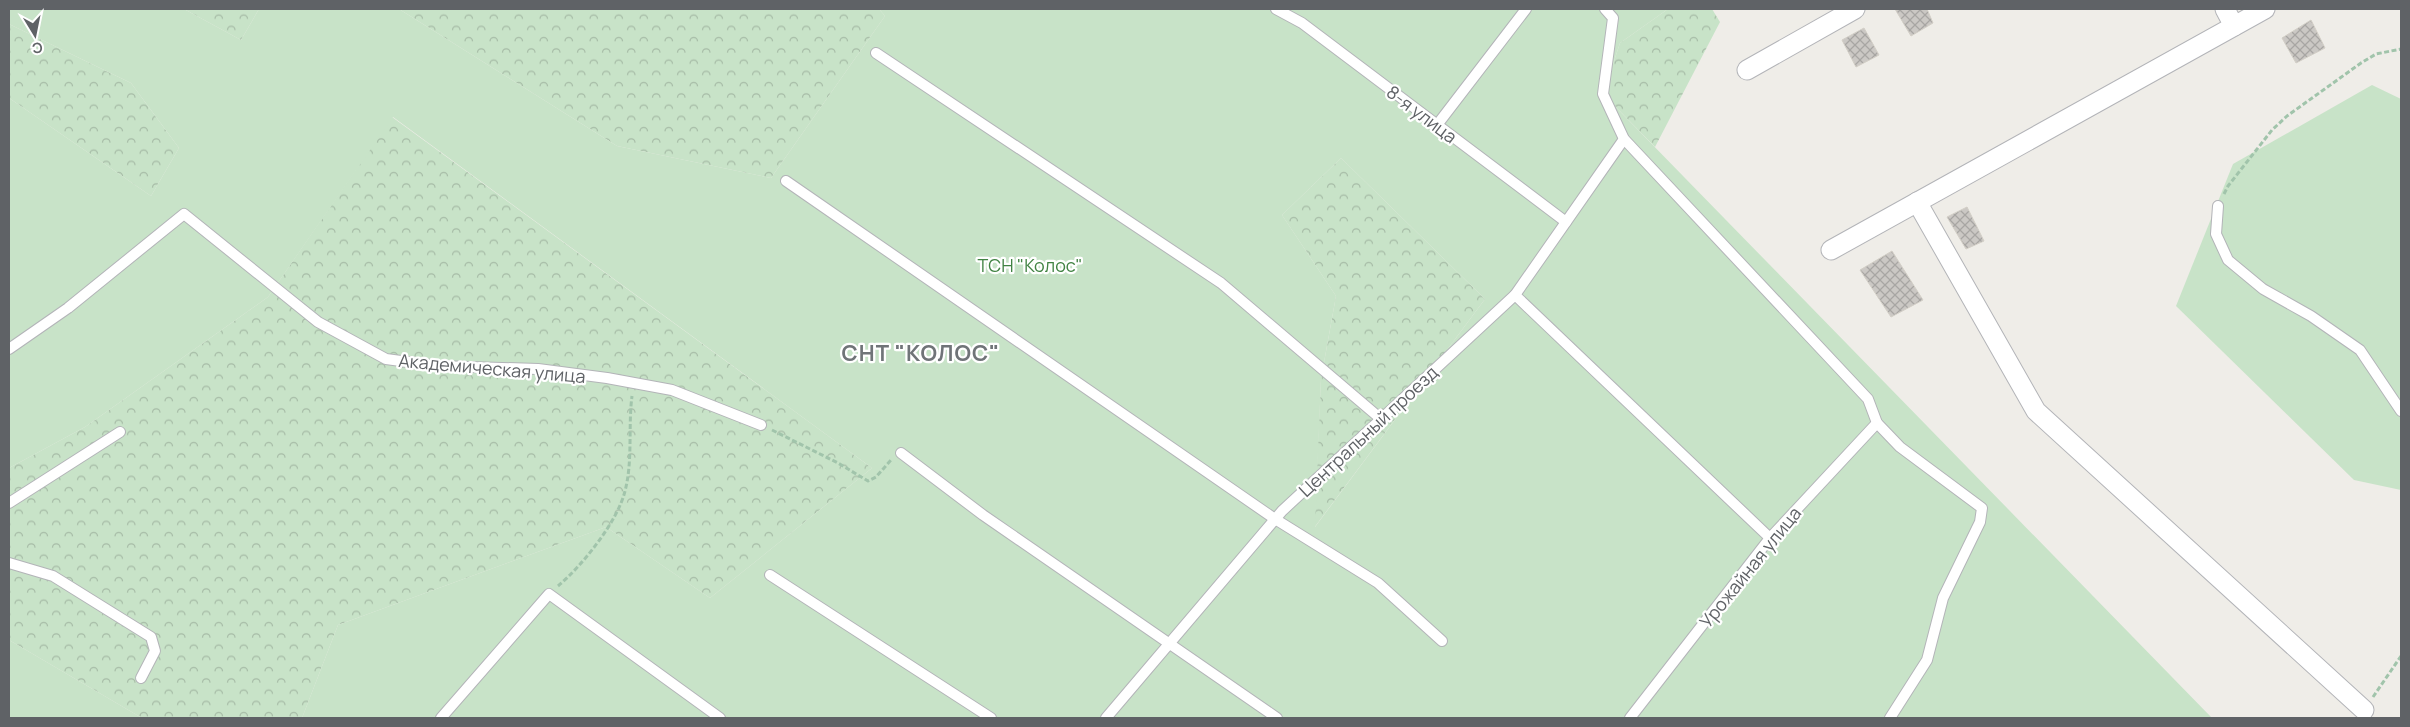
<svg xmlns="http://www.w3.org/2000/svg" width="2410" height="727" viewBox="0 0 2410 727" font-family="Manrope,sans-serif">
<defs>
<pattern id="forest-crowns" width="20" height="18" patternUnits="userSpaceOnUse" patternTransform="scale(1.25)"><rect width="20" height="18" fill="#c8e3c8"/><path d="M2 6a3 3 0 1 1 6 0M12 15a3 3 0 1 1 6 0" fill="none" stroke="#a6bba6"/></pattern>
<pattern id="building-cross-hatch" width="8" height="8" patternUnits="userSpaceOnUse" patternTransform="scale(1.25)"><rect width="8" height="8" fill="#cbc8c4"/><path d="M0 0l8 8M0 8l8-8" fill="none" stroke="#a8a6a3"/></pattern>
</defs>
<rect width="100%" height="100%" fill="#efede8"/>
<g fill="url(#forest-crowns)">
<path d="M 184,9 L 259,9 L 241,40 Z"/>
<path d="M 399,9 L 879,9 L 885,16 L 771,178 L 617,146 Z"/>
<path d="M 1668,9 L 1712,9 L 1720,22 L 1655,147 L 1603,94 L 1620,43 Z"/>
<path d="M 9,24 L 131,83 L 179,148 L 151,196 L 9,98 Z"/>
<path d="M 392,117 L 872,468 L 710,598 L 606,527 L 338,625 L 302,718 L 142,718 L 9,640 L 9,468 L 85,427 L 268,297 Z"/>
<path d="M 1341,158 L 1485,299 L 1314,528 L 1321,379 L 1336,296 L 1282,215 Z"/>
</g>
<g fill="#c8e3c8" fill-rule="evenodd">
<path d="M 9,9 L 184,9 L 241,40 L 259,9 L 399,9 L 617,146 L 771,178 L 885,16 L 879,9 L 1668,9 L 1620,43 L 1603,94 L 2211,717 L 302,718 L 338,625 L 606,527 L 710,598 L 872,468 L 393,117 L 268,297 L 85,427 L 9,468 L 9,98 L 151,196 L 179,148 L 131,83 L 9,24 ZM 1341,158 L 1485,299 L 1315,527 L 1321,379 L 1336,296 L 1282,215 Z"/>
<path d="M 2372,85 L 2401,99 L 2401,490 L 2354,480 L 2176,306 L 2233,164 Z"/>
<path d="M 9,640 L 142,718 L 9,718 Z"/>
</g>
<g fill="url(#building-cross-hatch)" stroke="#d3cfc7">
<path d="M 1895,9 L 1927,9 L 1933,23 L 1911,36 Z"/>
<path d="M 2311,20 L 2325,48 L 2296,63 L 2282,38 Z"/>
<path d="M 1864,28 L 1879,55 L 1856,67 L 1842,40 Z"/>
<path d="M 1967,207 L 1984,241 L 1966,249 L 1947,217 Z"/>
<path d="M 1892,251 L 1923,300 L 1891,317 L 1860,270 Z"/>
</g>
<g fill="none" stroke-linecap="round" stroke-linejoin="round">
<g stroke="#b3b4b8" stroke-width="12">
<g id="service">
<path d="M 1276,9 L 1302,23 L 1566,222"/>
<path d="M 1605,9 L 1613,18 L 1603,94 L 1624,139 L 1868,399 L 1877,423 L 1900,447 L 1982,508 L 1980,522 L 1943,598 L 1927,660 L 1890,718"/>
<path d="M 876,53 L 1221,283 L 1381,419"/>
<path d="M 1437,125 L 1526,9"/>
<path d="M 786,181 L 1275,519 L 1378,583 L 1442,641"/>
<path d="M 2218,206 L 2216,234 L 2228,260 L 2263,289 L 2311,316 L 2360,350 L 2401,411"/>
<path d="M 1515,295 L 1770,538"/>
<path d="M 9,349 L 68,308 L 184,214 L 318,322 L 386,359 L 438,366 L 538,369 L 607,378 L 672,390 L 761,425"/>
<path d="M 901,453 L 983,515 L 1277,718"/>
<path d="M 9,503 L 120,432"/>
<path d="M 9,563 L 53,576 L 151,637 L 155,651 L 141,678"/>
<path d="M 770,575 L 991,718"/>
<path d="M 441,718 L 549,594 L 720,718"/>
<path d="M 1106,718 L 1282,511 L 1515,295 L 1624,139"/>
<path d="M 1630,718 L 1770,538 L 1877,423"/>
</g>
</g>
<g stroke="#b3b4b8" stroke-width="21">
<g id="minor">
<path d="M 2225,9 L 2234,26"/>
<path d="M 1747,70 L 1855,9"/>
<path d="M 1917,202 L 2036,411 L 2364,710"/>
<path d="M 1831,250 L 2265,9"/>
</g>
</g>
<g stroke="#a1c4ab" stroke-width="3" stroke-dasharray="5 2.5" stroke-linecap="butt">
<path d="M 2224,194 L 2228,186 L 2272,130 L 2287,116 L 2361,63 L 2376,54 L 2401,49"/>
<path d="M 772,430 L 838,463 L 868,481 L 876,477 L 891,460"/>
<path d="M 558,586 C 582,566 618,521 625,491 C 633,461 628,427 632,396"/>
<path d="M 2373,697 L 2401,656"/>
</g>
<use href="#service" stroke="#fff" stroke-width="10"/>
<use href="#minor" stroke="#fff" stroke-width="19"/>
</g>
<g text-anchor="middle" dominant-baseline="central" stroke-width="4.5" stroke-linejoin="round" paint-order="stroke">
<g font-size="18" fill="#5f6266" stroke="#fff">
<text transform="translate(1422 114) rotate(37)">8-я улица</text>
<text transform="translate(492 368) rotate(5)">Академическая улица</text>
<text transform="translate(1368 431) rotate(-43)">Центральный проезд</text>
<text transform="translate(1750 567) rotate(-51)">Урожайная улица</text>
</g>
<g font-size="18" fill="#418343" stroke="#fff">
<text x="1030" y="265">ТСН "Колос"</text>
</g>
<g font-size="22" font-weight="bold" letter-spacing="1" fill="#707478" stroke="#fff">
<text x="921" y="353">СНТ "КОЛОС"</text>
</g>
</g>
<rect width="2410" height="727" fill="none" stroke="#5f6266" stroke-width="20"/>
<g transform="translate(35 35) rotate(170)" stroke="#ffffff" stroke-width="4" paint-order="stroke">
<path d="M0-4L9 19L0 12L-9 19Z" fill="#5f6266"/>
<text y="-8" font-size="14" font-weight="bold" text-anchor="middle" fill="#5f6266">С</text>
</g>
</svg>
